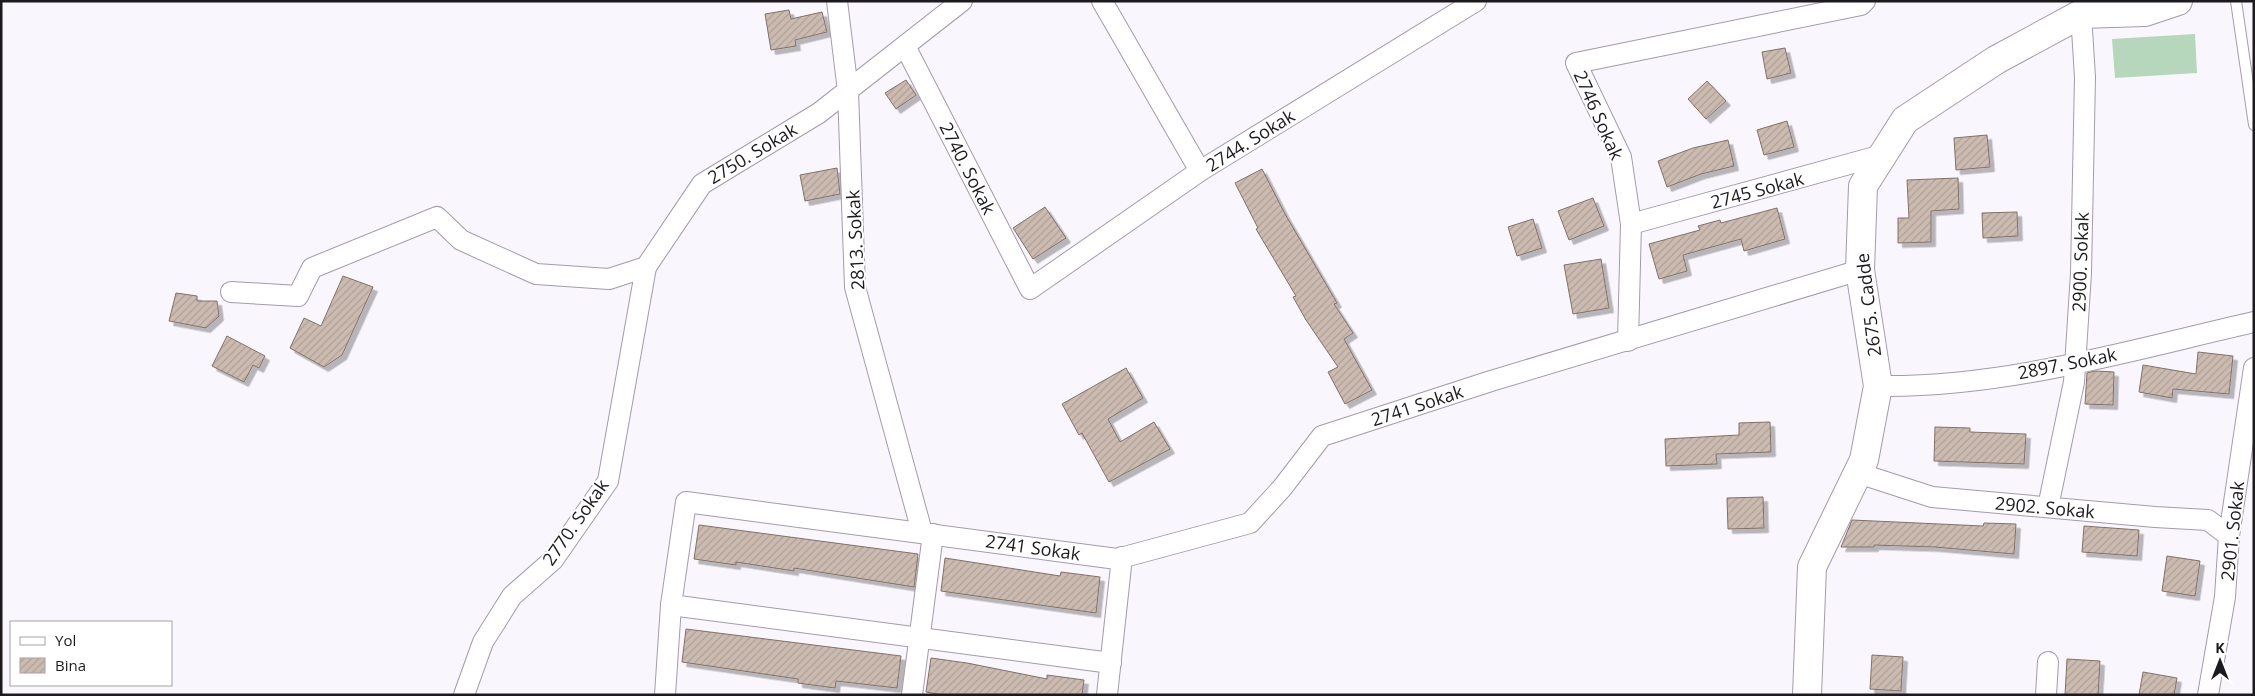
<svg xmlns="http://www.w3.org/2000/svg" width="2255" height="696" viewBox="0 0 2255 696" font-family="'Open Sans',sans-serif">
<defs>
<pattern id="building-hatch" width="6" height="6" patternUnits="userSpaceOnUse" patternTransform="scale(1.25)"><rect width="6" height="6" fill="#ccbbb0"/><path d="M-1 1l2-2M0 6l6-6M5 7l2-2" fill="none" stroke="#afa097"/></pattern>
<filter id="shadow"><feDropShadow dx="4.5" dy="4.5" stdDeviation="0" flood-color="#0004"/></filter>
</defs>
<rect width="100%" height="100%" fill="#faf6fd"/>
<path fill="#b6d7bc" d="M 2195,34 L 2197,73 L 2115,78 L 2112,39 Z"/>
<g fill="url(#building-hatch)" stroke="#807167" filter="url(#shadow)">
<path d="M 789,10 L 791,19 L 822,12 L 827,32 L 795,40 L 796,46 L 771,50 L 765,14 Z"/>
<path d="M 1785,48 L 1791,73 L 1767,79 L 1762,52 Z"/>
<path d="M 906,80 L 916,95 L 896,109 L 885,93 Z"/>
<path d="M 1707,81 L 1726,101 L 1706,119 L 1688,99 Z"/>
<path d="M 1787,121 L 1794,147 L 1764,155 L 1757,130 Z"/>
<path d="M 1987,135 L 1990,167 L 1956,170 L 1954,138 Z"/>
<path d="M 1728,140 L 1734,166 L 1701,174 L 1667,187 L 1658,161 L 1693,148 Z"/>
<path d="M 837,168 L 840,194 L 805,201 L 800,175 Z"/>
<path d="M 1262,169 L 1285,214 L 1337,303 L 1334,304 L 1353,333 L 1344,339 L 1372,390 L 1345,404 L 1328,372 L 1338,367 L 1306,320 L 1293,297 L 1296,296 L 1256,229 L 1258,228 L 1235,183 Z"/>
<path d="M 1958,178 L 1959,209 L 1931,211 L 1931,242 L 1898,243 L 1898,218 L 1909,218 L 1907,180 Z"/>
<path d="M 1593,198 L 1604,226 L 1569,240 L 1558,211 Z"/>
<path d="M 1045,207 L 1066,238 L 1033,259 L 1013,228 Z"/>
<path d="M 1777,208 L 1785,239 L 1744,251 L 1741,239 L 1683,255 L 1687,271 L 1659,279 L 1649,244 L 1700,230 L 1698,226 L 1720,220 L 1721,223 Z"/>
<path d="M 2017,212 L 2018,236 L 1983,238 L 1982,213 Z"/>
<path d="M 1533,219 L 1542,248 L 1517,256 L 1508,227 Z"/>
<path d="M 1601,259 L 1609,308 L 1573,314 L 1564,265 Z"/>
<path d="M 343,276 L 373,287 L 342,355 L 324,367 L 290,348 L 304,318 L 321,326 Z"/>
<path d="M 176,293 L 197,296 L 197,301 L 217,301 L 219,316 L 206,328 L 169,321 Z"/>
<path d="M 227,336 L 265,356 L 259,368 L 253,365 L 244,382 L 212,366 Z"/>
<path d="M 2198,352 L 2233,356 L 2229,394 L 2173,389 L 2172,398 L 2139,392 L 2143,365 L 2196,374 Z"/>
<path d="M 1126,368 L 1143,398 L 1108,419 L 1120,442 L 1154,422 L 1170,449 L 1109,482 L 1082,433 L 1079,435 L 1062,404 Z"/>
<path d="M 2095,371 L 2114,372 L 2113,405 L 2085,404 L 2087,373 Z"/>
<path d="M 1770,422 L 1771,452 L 1716,454 L 1717,464 L 1666,466 L 1665,439 L 1739,435 L 1739,423 Z"/>
<path d="M 1935,427 L 1970,428 L 1970,432 L 2026,434 L 2024,464 L 1934,461 Z"/>
<path d="M 1763,497 L 1764,528 L 1728,529 L 1727,498 Z"/>
<path d="M 1852,520 L 1983,526 L 1984,523 L 2016,524 L 2014,554 L 1935,547 L 1874,545 L 1874,547 L 1841,547 Z"/>
<path d="M 699,525 L 918,554 L 914,587 L 794,568 L 794,571 L 736,562 L 736,565 L 694,559 Z"/>
<path d="M 2084,526 L 2139,530 L 2137,556 L 2082,552 Z"/>
<path d="M 2167,556 L 2200,561 L 2195,596 L 2162,591 Z"/>
<path d="M 945,558 L 1060,576 L 1061,572 L 1100,577 L 1096,613 L 941,591 Z"/>
<path d="M 686,629 L 901,656 L 897,688 L 836,681 L 835,688 L 798,683 L 798,679 L 682,662 Z"/>
<path d="M 1872,655 L 1903,657 L 1901,691 L 1870,689 Z"/>
<path d="M 931,658 L 967,663 L 1047,679 L 1047,675 L 1084,680 L 1082,695 L 943,695 L 926,692 Z"/>
<path d="M 2067,659 L 2100,661 L 2098,695 L 2065,695 Z"/>
<path d="M 2143,672 L 2177,678 L 2174,695 L 2139,695 Z"/>
</g>
<g fill="none" stroke-linecap="round" stroke-linejoin="round">
<g stroke="#a49bab" stroke-width="12">
<path id="lane" d="M 2236,1 L 2254,125"/>
</g>
<g stroke="#a49bab" stroke-width="22">
<g id="street">
<path d="M 837,1 L 848,91 L 855,287 L 922,532"/>
<path d="M 1102,1 L 1200,171"/>
<path d="M 905,46 L 1030,289 L 1200,171 L 1476,1"/>
<path d="M 1631,224 L 1882,155"/>
<path d="M 231,292 L 298,296 L 312,268 L 437,217 L 461,240 L 536,274 L 609,279 L 646,267 L 702,184 L 819,113 L 962,1"/>
<path d="M 1628,341 L 1631,224 L 1621,157 L 1576,63 L 1861,5 L 1865,1"/>
<path d="M 1878,386 C 2005,388 2131,350 2254,322"/>
<path d="M 1858,473 L 1932,497 L 2155,517 L 2208,520 L 2229,536"/>
<path d="M 2048,507 L 2074,382 L 2081,273 L 2085,77 L 2081,14"/>
<path d="M 1111,663 L 671,605 L 686,502 L 1117,559 L 1250,523 L 1282,488 L 1322,436 L 1491,381 L 1860,270"/>
<path d="M 464,695 L 483,642 L 512,596 L 553,560 L 608,481 L 646,267"/>
<path d="M 665,695 L 671,605"/>
<path d="M 912,695 L 933,534"/>
<path d="M 1107,695 L 1122,557"/>
<path d="M 2046,695 L 2048,662"/>
<path d="M 2208,695 L 2225,597 L 2229,536 L 2254,368"/>
</g>
</g>
<g stroke="#a49bab" stroke-width="30">
<path id="secondary" d="M 1807,695 L 1812,567 L 1864,460 L 1878,386 L 1860,270 L 1863,186 L 1905,120 L 1996,60 L 2081,14 L 2145,12 L 2178,1"/>
</g>
<use href="#lane" stroke="#fff" stroke-width="10"/>
<use href="#street" stroke="#fff" stroke-width="20"/>
<use href="#secondary" stroke="#fff" stroke-width="28"/>
</g>
<g text-anchor="middle" dominant-baseline="central" stroke-width="4" stroke-linejoin="round" paint-order="stroke">
<g font-size="18" fill="#1d1a1f" stroke="#fff">
<text transform="translate(1599 115) rotate(66)">2746 Sokak</text>
<text transform="translate(1250 140) rotate(-32)">2744. Sokak</text>
<text transform="translate(752 153) rotate(-31)">2750. Sokak</text>
<text transform="translate(968 168) rotate(63)">2740. Sokak</text>
<text transform="translate(1757 190) rotate(-15)">2745 Sokak</text>
<text transform="translate(855 240) rotate(-93)">2813. Sokak</text>
<text transform="translate(2080 262) rotate(-88)">2900. Sokak</text>
<text transform="translate(1868 305) rotate(-97)">2675. Cadde</text>
<text transform="translate(2067 363) rotate(-11)">2897. Sokak</text>
<text transform="translate(1417 405) rotate(-18)">2741 Sokak</text>
<text transform="translate(2045 507) rotate(5)">2902. Sokak</text>
<text transform="translate(575 522) rotate(-55)">2770. Sokak</text>
<text transform="translate(2232 531) rotate(-84)">2901. Sokak</text>
<text transform="translate(1033 547) rotate(8)">2741 Sokak</text>
</g>
</g>
<rect width="2255" height="696" fill="none" stroke="#1d1a1f" stroke-width="5"/>
<rect x="10" y="621" width="162" height="65" fill="#ffffff" stroke="#a5a3a5"/>
<rect x="20" y="637" width="25" height="8" fill="#ffffff" stroke="#a5a3a5"/>
<text x="55" y="646" font-size="15" fill="#1d1a1f">Yol</text>
<rect x="20" y="658" width="25" height="15" fill="url(#building-hatch)" stroke="#a5a3a5"/>
<text x="55" y="671" font-size="15" fill="#1d1a1f">Bina</text>
<g transform="translate(2220 661)" stroke="#ffffff" stroke-width="4" paint-order="stroke">
<path d="M0-4L9 19L0 12L-9 19Z" fill="#1d1a1f"/>
<text y="-8" font-size="14" font-weight="bold" text-anchor="middle" fill="#1d1a1f">K</text>
</g>
</svg>
